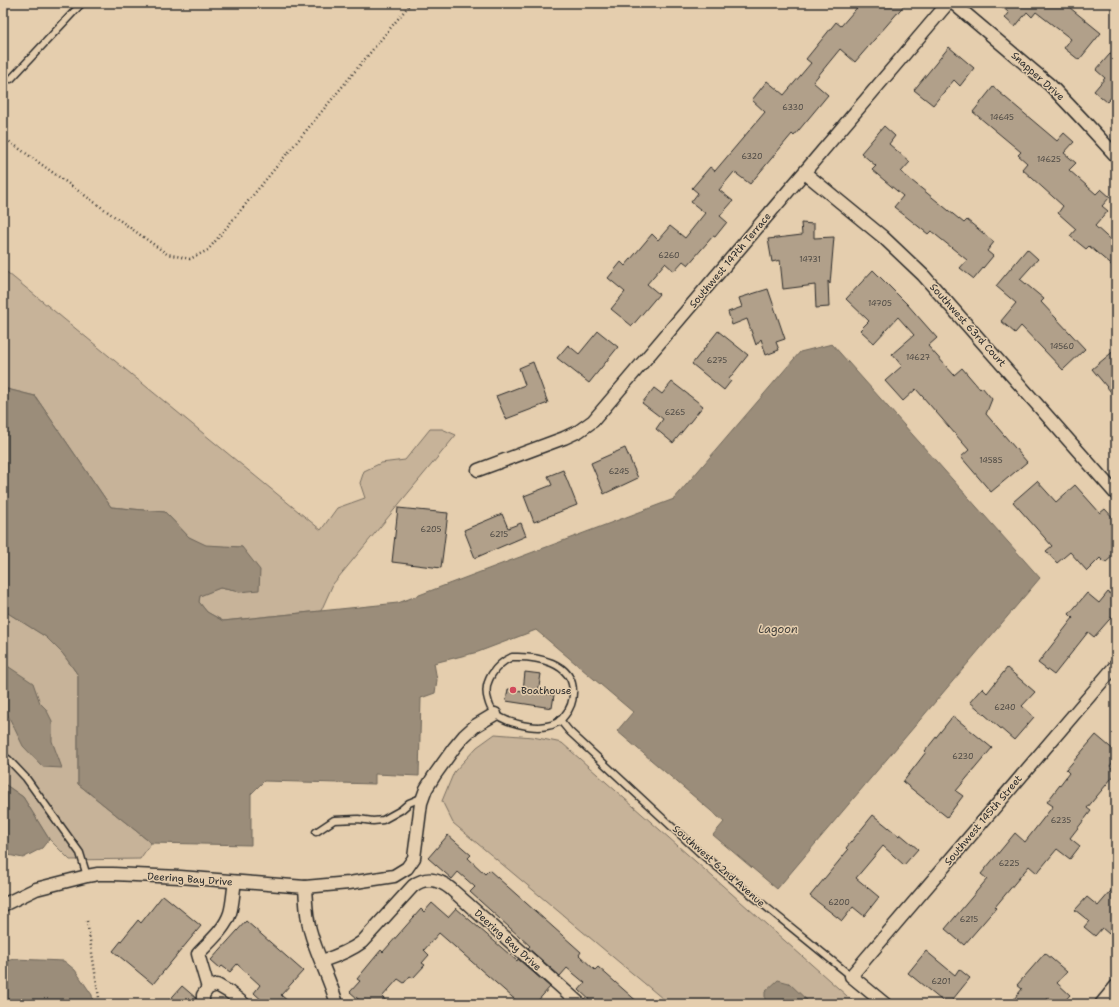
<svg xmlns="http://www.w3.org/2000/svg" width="1119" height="1007" viewBox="0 0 1119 1007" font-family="'Shantell Sans',sans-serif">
<rect width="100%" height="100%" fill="#e5ceae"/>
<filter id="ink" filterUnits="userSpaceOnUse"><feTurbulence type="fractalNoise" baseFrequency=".025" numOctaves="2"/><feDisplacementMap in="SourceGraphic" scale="8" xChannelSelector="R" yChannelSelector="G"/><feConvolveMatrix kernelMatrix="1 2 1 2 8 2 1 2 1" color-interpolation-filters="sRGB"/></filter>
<g filter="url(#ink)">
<g fill="#c7b399" stroke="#796f62">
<path d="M 3,269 L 321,530 L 337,508 L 365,498 L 360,483 L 364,471 L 381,463 L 405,460 L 430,429 L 442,429 L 456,435 L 333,584 L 321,611 L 223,621 L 207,612 L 199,602 L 200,595 L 220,588 L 240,592 L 242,547 L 206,546 L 189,537 L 165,512 L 111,507 L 35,396 L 3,388 Z"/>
<path d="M 3,610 L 46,637 L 63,654 L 78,675 L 78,784 L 151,843 L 140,859 L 70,860 L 49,839 L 23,797 L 3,783 Z"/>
<path d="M 495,734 L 533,737 L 562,743 L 856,1004 L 669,1004 L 453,823 L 442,801 L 454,772 L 477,747 Z"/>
</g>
<g fill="#9b8d7a" stroke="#6e665a">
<path d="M 832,344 L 1040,578 L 777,889 L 713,835 L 724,822 L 617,731 L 633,712 L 536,630 L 478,652 L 434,663 L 437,680 L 435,693 L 421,698 L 419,776 L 375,774 L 375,784 L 264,781 L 251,794 L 251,845 L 151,843 L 78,784 L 78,675 L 63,654 L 46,637 L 3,610 L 3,388 L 35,396 L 111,507 L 165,512 L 189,537 L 206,545 L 242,547 L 260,570 L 259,590 L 240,592 L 220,588 L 200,596 L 199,602 L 207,612 L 223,621 L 398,603 L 674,499 L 800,352 Z"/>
<path d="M 3,663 L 33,683 L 40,703 L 46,709 L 52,721 L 52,741 L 62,768 L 43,767 L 23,746 L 3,705 Z"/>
<path d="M 3,783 L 23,797 L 49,839 L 42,848 L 23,858 L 3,854 Z"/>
<path d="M 14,959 L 64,961 L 75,970 L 92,995 L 93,1004 L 3,1004 L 3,962 Z"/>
<path d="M 778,980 L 789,983 L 811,1004 L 765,1004 L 765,992 Z"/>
</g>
<g fill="#b1a08a" stroke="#2b2b2b">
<path d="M 861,3 L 906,3 L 855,62 L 840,49 L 813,82 L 828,95 L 794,136 L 792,134 L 750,184 L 734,172 L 719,190 L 733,201 L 720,216 L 727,222 L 715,237 L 713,236 L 688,265 L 683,261 L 674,271 L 665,263 L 647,284 L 659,294 L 632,326 L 611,309 L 625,292 L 608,278 L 621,262 L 625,266 L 652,234 L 658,240 L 670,226 L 685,238 L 705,213 L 691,202 L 698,193 L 692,188 L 710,167 L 715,171 L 765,112 L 752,100 L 767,81 L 784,95 L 811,63 L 806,59 L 836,22 L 841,26 Z"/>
<path d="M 998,3 L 1064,3 L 1101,33 L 1079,60 L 1064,48 L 1071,39 L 1036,12 L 1032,17 L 1027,12 L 1015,27 L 1005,18 L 1009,13 Z"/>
<path d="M 949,47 L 974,68 L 960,86 L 954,80 L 933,105 L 914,90 Z"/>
<path d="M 1116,47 L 1116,92 L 1107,102 L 1094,91 L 1105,78 L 1096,70 Z"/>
<path d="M 993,87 L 1057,141 L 1064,133 L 1074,142 L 1064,153 L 1076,163 L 1069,170 L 1096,194 L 1101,189 L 1110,197 L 1102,206 L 1108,211 L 1095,226 L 1116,245 L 1116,269 L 1089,246 L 1086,249 L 1070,236 L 1076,229 L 1058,213 L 1063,206 L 1022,169 L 1027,163 L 1018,155 L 1021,152 L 973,112 Z"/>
<path d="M 884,126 L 895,136 L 889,144 L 910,162 L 901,172 L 964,223 L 967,220 L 994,242 L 987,251 L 993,256 L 974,279 L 960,268 L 967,260 L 931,231 L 928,234 L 894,207 L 903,196 L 872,170 L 876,166 L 861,153 Z"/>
<path d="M 801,223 L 814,224 L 814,238 L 834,237 L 830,284 L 828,281 L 829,307 L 816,308 L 815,285 L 783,289 L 780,260 L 772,262 L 768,239 L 802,235 Z"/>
<path d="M 1027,249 L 1038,259 L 1020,279 L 1044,299 L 1041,302 L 1085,349 L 1063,370 L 1021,326 L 1015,333 L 1001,321 L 1016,303 L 996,286 Z"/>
<path d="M 873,270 L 907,304 L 937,338 L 928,346 L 954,375 L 962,368 L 980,389 L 982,387 L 992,399 L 986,414 L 1027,462 L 991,492 L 961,457 L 969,450 L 916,389 L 903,401 L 885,381 L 902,366 L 892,354 L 914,335 L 898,317 L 874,343 L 860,330 L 869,321 L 846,299 Z"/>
<path d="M 768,289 L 785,339 L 776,342 L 779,350 L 766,355 L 761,339 L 756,345 L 747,319 L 732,325 L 728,312 L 742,307 L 739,298 Z"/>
<path d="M 598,331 L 618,347 L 589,383 L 557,358 L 568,345 L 579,354 Z"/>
<path d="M 718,331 L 748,355 L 729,379 L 731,381 L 724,390 L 692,364 Z"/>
<path d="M 1116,349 L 1116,398 L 1092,369 Z"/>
<path d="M 533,362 L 548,403 L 506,419 L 496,396 L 525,385 L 519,368 Z"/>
<path d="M 672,382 L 703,406 L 673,443 L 656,429 L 663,419 L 642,403 L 654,388 L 662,394 Z"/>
<path d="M 625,448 L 638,478 L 604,494 L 591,463 Z"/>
<path d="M 563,470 L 577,505 L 534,522 L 524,496 L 552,485 L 548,476 Z"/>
<path d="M 1037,481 L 1056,502 L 1075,485 L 1100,513 L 1105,509 L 1116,521 L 1116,553 L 1105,563 L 1100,558 L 1087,571 L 1070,552 L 1057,563 L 1046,551 L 1052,546 L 1013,502 Z"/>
<path d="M 398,508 L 448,513 L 441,568 L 392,562 Z"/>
<path d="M 502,514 L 508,528 L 521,523 L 526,536 L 475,558 L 464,530 Z"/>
<path d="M 1108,592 L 1116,598 L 1116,612 L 1094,637 L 1088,632 L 1054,675 L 1038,663 L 1073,618 L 1069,614 L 1087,593 L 1099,603 Z"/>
<path d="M 1007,668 L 1035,692 L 1022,706 L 1034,717 L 1014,740 L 970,702 L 982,688 L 987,693 Z"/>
<path d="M 525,672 L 541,674 L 538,693 L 554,695 L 552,708 L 506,701 L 508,689 L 523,691 Z"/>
<path d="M 953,716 L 992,748 L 956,791 L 963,796 L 947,817 L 903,782 L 926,752 L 925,751 Z"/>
<path d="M 1096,735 L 1116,752 L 1116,758 L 1110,766 L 1116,773 L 1087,808 L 1091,811 L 1070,838 L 1080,846 L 1070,859 L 1057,849 L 1037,873 L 1029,866 L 995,907 L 996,908 L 964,945 L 945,929 L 987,879 L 981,874 L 1015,833 L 1025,842 L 1053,806 L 1047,802 L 1069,773 L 1066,770 Z"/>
<path d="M 873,815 L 899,836 L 900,834 L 918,849 L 904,865 L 883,846 L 856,878 L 879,897 L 864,916 L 853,907 L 842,921 L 810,896 L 848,850 L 846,848 Z"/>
<path d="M 448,835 L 471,855 L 468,858 L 485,874 L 489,870 L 581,952 L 579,955 L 595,970 L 598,967 L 640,1004 L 594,1004 L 579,990 L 585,983 L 567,968 L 560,976 L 528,948 L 530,946 L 470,892 L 475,887 L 458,872 L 452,879 L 428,858 Z"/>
<path d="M 1116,885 L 1116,926 L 1109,934 L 1102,928 L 1095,936 L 1084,927 L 1089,921 L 1075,910 L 1087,897 L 1098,906 Z"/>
<path d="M 163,895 L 201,926 L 153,984 L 113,951 L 138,920 L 141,923 Z"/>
<path d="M 432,903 L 448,917 L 456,908 L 517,961 L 518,959 L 550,987 L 535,1004 L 520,1004 L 439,933 L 424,950 L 429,955 L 422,963 L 425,965 L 413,978 L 410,976 L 404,983 L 398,979 L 382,997 L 390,1004 L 364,1004 L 350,992 L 360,981 L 357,979 L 381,950 L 383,952 L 421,909 L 424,912 Z"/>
<path d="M 246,921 L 303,971 L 281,995 L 291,1004 L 266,1004 L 254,993 L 260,985 L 237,964 L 230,972 L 222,966 L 220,968 L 211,960 Z"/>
<path d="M 926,951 L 955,975 L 959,969 L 970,978 L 949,1004 L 946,1004 L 908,973 Z"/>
<path d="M 1045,953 L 1067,972 L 1057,983 L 1070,995 L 1062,1004 L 1057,1004 L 1049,997 L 1044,1004 L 1010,1004 L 1022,989 L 1017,985 Z"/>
<path d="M 182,986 L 196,998 L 196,1004 L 166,1004 Z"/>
</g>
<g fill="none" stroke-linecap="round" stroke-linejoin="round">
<g stroke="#2b2b2b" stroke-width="9">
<g id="service">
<path d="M 11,79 L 82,3"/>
<path d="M 512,657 C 536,656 574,662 573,693 C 573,700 570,709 565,715 C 561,721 554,725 547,726 C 534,729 502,723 493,711 C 490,708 489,704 488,700 C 482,682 496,664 512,657 Z"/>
<path d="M 560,720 L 569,731 L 700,853 L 851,976"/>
<path d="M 3,756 L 8,759 L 26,778 L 80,853 L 87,876"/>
<path d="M 316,832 L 334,820 L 358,819 L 373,821 L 383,820 L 401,810 L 409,803 L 421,798"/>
</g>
</g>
<g stroke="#2b2b2b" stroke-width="15">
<g id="minor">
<path d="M 953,3 L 1050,85 L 1085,122 L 1116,156"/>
<path d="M 805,173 L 883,237 L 923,275 L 1116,494"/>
<path d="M 478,470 L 564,438 L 579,431 L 593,421 L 948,3"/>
<path d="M 305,887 C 306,902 306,916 310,930 C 317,956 330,979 337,1004"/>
<path d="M 3,905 L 36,889 L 87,876 L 98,874 L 113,874 L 180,877 L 305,887 L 349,883 L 394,876 L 407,868 L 414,858 L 421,803 L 426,789 L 434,776 L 454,748 L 464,736 L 475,726 L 495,714"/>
<path d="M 322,961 C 337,956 350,951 362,942 L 413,886 C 426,876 439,879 451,889 L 580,1004"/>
<path d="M 208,988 L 198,954 C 209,942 225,929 230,913 C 233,903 233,892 235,882"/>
<path d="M 203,1004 L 203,995 L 208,988 L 217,985 L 229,992 L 244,1004"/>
<path d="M 885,1004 L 851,976 L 1116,665"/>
<path d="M 1101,1004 L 1116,986"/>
</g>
</g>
<g stroke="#2b2b2b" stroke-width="2.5" stroke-dasharray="1 3" stroke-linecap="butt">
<path d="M 3,137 L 167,254 L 190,259 L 208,250 L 411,3"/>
<path d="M 87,921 L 100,1004"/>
</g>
<use href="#service" stroke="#e5ceae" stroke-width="6"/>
<use href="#minor" stroke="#e5ceae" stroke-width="12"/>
</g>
</g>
<circle fill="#d1495b" stroke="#e5ceae" stroke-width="1.5" cx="513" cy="690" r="4"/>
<g text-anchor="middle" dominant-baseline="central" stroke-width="3" stroke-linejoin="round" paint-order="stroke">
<g font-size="8" fill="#4c4843">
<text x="793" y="107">6330</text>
<text x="1002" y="117">14645</text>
<text x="752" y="156">6320</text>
<text x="1049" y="159">14625</text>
<text x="669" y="255">6260</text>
<text x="810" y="259">14731</text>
<text x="880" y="303">14705</text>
<text x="1062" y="346">14560</text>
<text x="918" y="357">14627</text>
<text x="717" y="360">6275</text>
<text x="675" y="412">6265</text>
<text x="991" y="460">14585</text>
<text x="619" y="471">6245</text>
<text x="431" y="529">6205</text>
<text x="499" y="534">6215</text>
<text x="1005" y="707">6240</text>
<text x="963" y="756">6230</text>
<text x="1061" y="820">6235</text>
<text x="1009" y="863">6225</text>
<text x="839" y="902">6200</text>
<text x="969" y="919">6215</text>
<text x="941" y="981">6201</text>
</g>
<g font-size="10" fill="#2b2b2b" stroke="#e5ceae">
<text transform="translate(1038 76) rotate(42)">Snapper Drive</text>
<text transform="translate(730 260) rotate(-50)">Southwest 147th Terrace</text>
<text transform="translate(968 325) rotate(48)">Southwest 63rd Court</text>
<text transform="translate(983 820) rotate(-50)">Southwest 145th Street</text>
<text transform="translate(719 866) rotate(41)">Southwest 62nd Avenue</text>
<text transform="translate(190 879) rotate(4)">Deering Bay Drive</text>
<text transform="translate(508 940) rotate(42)">Deering Bay Drive</text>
</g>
<g font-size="10" fill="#2b2b2b" stroke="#e5ceae" text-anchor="start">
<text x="521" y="690">Boathouse</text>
</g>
<g font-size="11" font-style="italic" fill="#413f3b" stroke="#e5ceae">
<text x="778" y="629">Lagoon</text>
</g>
</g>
<rect width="1119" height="1007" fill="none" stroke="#e5ceae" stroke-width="16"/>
<rect x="8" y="8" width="1103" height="991" fill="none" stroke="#2b2b2b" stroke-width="1.5" filter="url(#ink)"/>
</svg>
